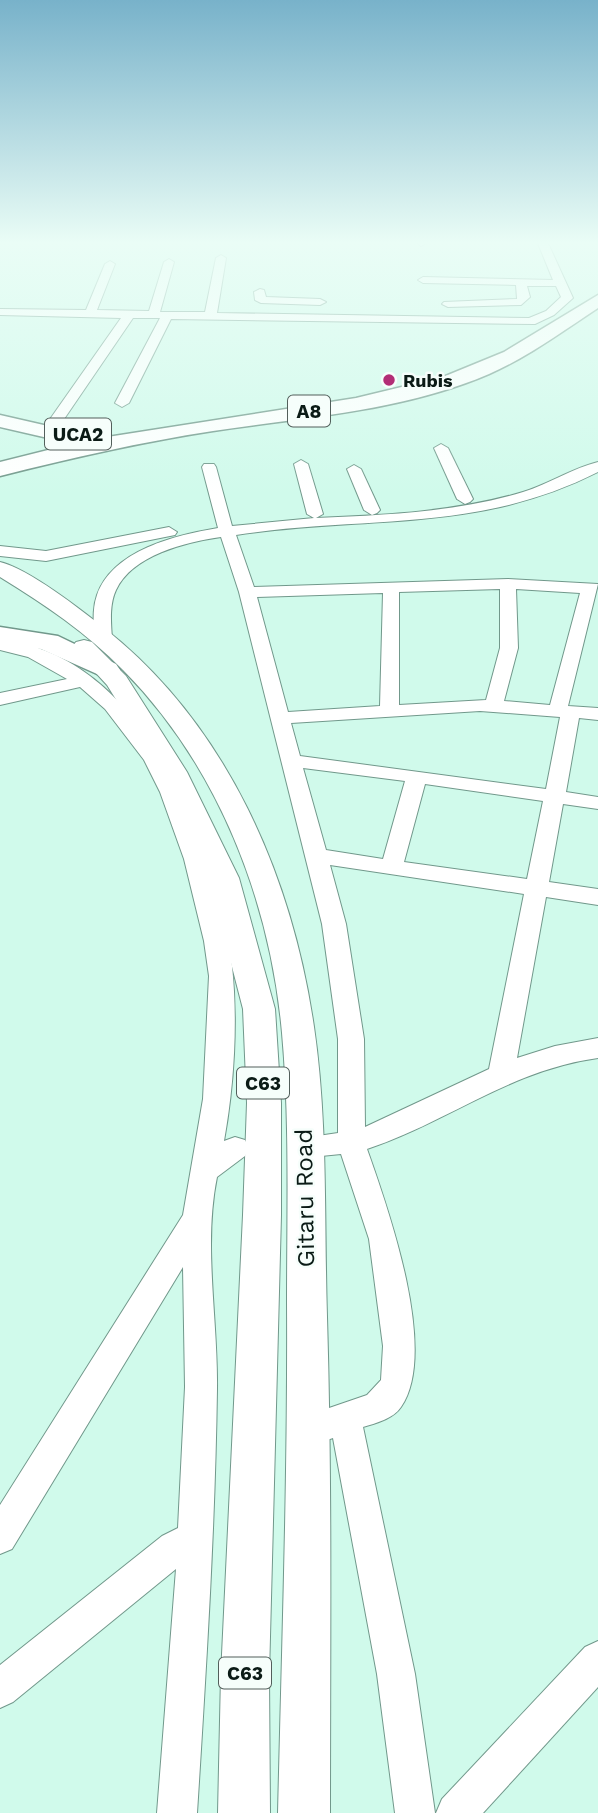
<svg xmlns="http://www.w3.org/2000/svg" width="598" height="1813" viewBox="0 0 598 1813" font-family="'Work Sans',sans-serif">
<rect width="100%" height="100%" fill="#d0faeb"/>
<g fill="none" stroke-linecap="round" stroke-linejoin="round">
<g stroke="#71988b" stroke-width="2">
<g id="minor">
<path d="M 415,241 L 425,241 L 426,243 L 421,246 Z"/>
<path d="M 537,241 L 547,241 L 573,298 L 554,315 L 535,324 L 171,319 L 129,403 L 122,407 L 115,403 L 160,318 L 133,318 L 60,425 L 55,426 L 48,422 L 121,318 L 0,315 L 0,309 L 86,310 L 105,264 L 110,261 L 115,264 L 97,310 L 149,311 L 164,262 L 169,259 L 174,262 L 160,312 L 205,312 L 216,258 L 221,255 L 226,258 L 217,313 L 529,318 L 546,311 L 561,297 L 556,286 L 527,286 L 530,297 L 521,305 L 448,307 L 442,304 L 444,302 L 517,299 L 516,285 L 423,283 L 418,280 L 423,277 L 553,280 Z"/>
<path d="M 260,289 L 264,290 L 266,297 L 320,299 L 326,302 L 320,305 L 261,303 L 255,300 L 254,292 Z"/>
<path d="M 441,444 L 448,448 L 473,499 L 470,502 L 465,504 L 457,499 L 434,448 Z"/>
<path d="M 301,460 L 308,464 L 323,514 L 316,518 C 386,515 456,512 523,492 C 549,484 573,468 598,462 L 598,472 C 476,534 363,515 236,535 L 254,587 L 508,579 L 598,584 L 568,706 L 598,708 L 598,720 L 579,718 L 566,792 L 598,797 L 598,809 L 563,804 L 549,882 L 598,889 L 598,905 L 546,897 L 517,1058 L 555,1046 L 598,1038 L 598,1058 C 510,1070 448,1122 367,1149 C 388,1208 439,1352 401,1407 C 393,1419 376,1423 363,1427 L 415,1674 L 435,1813 L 395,1813 L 377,1674 L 333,1438 L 309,1446 L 297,1441 L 293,1430 L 297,1419 L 367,1395 L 381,1380 L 383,1346 L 369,1239 L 341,1154 L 321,1156 L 311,1153 L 307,1145 L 311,1137 L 338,1133 L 338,1039 L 322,924 L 239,592 L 221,537 C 186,542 132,555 116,590 C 109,605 111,623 112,639 L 103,644 L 94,639 C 94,624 92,609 97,595 C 113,550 176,535 218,528 L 202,467 L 204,464 L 214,464 L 216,467 L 232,526 L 314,518 L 307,514 L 294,464 ZM 500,589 L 500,648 L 486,700 L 399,705 L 399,592 ZM 516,589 L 580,593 L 550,705 L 504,701 L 518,648 ZM 383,593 L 380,706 L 288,712 L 257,597 ZM 480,711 L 560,717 L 546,789 L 300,756 L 291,723 ZM 303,768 L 405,781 L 383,859 L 326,850 ZM 425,784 L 543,801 L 527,879 L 404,862 ZM 330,865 L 524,894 L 489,1069 L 365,1127 L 364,1039 L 346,924 Z"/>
<path d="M 354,465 L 361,469 L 380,510 L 377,513 L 372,515 L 364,510 L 347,469 Z"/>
<path d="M 169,527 L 177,532 L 175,535 L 46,561 L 0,556 L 0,546 L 46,551 Z"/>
<path d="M 0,640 C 142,653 217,843 232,966 C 238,1022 234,1086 224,1141 L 235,1137 L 245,1140 L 249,1148 L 245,1156 L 217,1177 C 203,1246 218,1319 217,1389 C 215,1531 206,1671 197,1813 L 157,1813 L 176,1569 L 13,1702 L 0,1708 L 0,1665 L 162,1536 L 178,1528 L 185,1387 L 183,1267 L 12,1549 L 0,1554 L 0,1505 L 183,1215 L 203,1099 L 209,976 L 204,941 L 184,859 L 160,792 L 144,760 L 105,709 L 80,687 L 0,705 L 0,693 L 67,679 L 28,657 L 0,650 Z"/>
<path d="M 598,1641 L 598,1687 L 483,1813 L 436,1813 L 442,1799 L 585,1647 Z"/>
</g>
</g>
<g stroke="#71988b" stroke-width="2">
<g id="major">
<path d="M 0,562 C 29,569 80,609 104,628 C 227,725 292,876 314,1027 C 328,1122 324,1221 327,1317 C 332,1482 330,1647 330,1813 L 278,1813 C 282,1643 288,1472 287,1302 C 287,1212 290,1122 282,1033 C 270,900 218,766 123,670 C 87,633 44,604 0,577 Z"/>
<path d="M 84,640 L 92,642 L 126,676 L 187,772 L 239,878 L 275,1009 L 281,1103 L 281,1215 L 269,1675 L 270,1813 L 218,1813 L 221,1675 L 243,1215 L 247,1103 L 243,1009 L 209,878 L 161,772 L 107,685 L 72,647 L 76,642 Z"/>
</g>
</g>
<g stroke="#71988b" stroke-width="3">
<g id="highway">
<path d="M 598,295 L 598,308 C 563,331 528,357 489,374 C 403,411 305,417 213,431 C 141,442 71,458 0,476 L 0,462 L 88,440 L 48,438 L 0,427 L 0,415 L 48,426 L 101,429 L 104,434 L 101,438 L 356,398 L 443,377 L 504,352 Z"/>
<path d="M 0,627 L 58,636 L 116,664 L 120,670 L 116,676 L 106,678 L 41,649 L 0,643 Z"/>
</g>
</g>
<use href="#minor" fill="#fff" fill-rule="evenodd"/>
<use href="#major" fill="#fff" fill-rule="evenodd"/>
<use href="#highway" fill="#fff" fill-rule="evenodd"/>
</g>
<linearGradient id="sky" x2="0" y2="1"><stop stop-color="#78b2ca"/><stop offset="0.49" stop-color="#eafdf6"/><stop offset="1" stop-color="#eafdf6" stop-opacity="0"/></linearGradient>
<rect width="598" height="495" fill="url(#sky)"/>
<circle fill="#b22e76" stroke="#f6fefb" stroke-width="2.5" cx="389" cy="380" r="7"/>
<g text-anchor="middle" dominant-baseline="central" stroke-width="5" stroke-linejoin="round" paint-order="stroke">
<g font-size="18" font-weight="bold" fill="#0b1b16" stroke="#f6fefb" text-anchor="start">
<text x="403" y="380">Rubis</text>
</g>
<g fill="#f6fefb" stroke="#525f5b" stroke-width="2">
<rect x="288" y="395.5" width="42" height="31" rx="5"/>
<rect x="45" y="418.5" width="66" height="31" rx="5"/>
<rect x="237" y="1067.5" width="52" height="31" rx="5"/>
<rect x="219" y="1657.5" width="52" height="31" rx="5"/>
</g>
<g font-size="19" font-weight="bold" fill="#0b1b16">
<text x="309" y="411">A8</text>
<text x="78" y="434">UCA2</text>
<text x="263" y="1083">C63</text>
<text x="245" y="1673">C63</text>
</g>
<g font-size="24" fill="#0b1b16" stroke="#f6fefb">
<text transform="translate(305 1198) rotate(-91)">Gitaru Road</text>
</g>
</g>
</svg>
